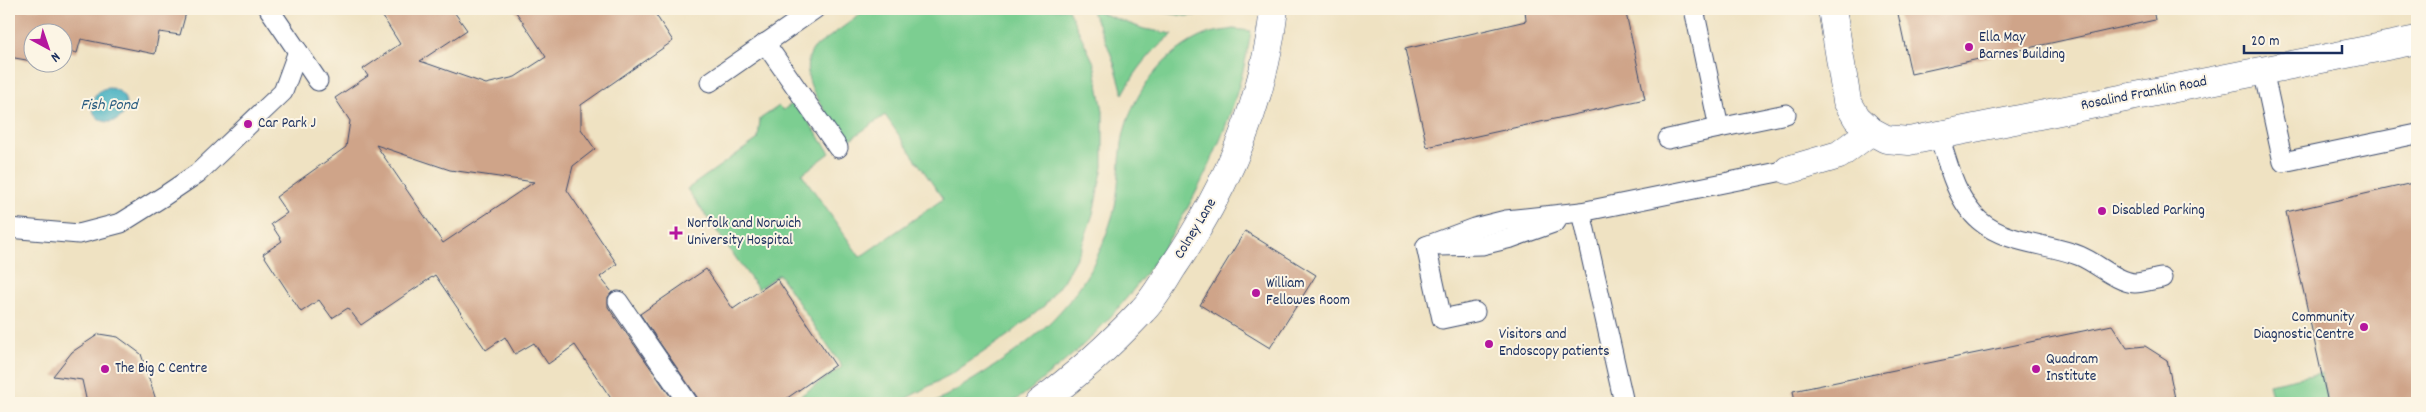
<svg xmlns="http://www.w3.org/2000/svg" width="2426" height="412" viewBox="0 0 2426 412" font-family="Dekko,sans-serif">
<rect width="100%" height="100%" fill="#fcf5e5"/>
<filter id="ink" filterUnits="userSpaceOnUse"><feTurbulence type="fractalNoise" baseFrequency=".02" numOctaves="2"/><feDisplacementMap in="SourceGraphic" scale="10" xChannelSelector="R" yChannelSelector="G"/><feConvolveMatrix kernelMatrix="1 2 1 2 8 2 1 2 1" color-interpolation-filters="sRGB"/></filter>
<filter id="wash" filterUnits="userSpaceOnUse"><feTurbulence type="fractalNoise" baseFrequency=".0096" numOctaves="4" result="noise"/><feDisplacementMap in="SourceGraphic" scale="20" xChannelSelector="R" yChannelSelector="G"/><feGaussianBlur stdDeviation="1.12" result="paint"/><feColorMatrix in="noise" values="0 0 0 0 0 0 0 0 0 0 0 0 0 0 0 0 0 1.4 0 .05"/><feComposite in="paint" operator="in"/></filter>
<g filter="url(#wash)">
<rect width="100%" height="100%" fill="#efe2c2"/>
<g fill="#7bce91" stroke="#4b7e78">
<path d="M 868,9 L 1068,9 L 1094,63 L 1103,111 L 1103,167 L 1093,214 L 1081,249 L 1063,281 L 1044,306 L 1010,334 L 953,373 L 898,403 L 790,403 L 842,367 L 779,274 L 758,289 L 687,189 L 758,139 L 760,119 L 779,106 L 783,110 L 795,102 L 830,153 L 802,174 L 860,257 L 943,199 L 885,115 L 848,141 C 830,116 792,78 814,48 Z"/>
<path d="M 1090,9 L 1144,29 L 1173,34 C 1151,51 1136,70 1123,94 C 1115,62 1106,38 1090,9 Z"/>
<path d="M 1143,9 L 1254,9 L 1253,12 L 1185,16 Z"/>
<path d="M 1233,29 L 1251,31 C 1232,155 1149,298 1049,374 C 1040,381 1019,401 1009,403 C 1003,405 994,403 987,403 C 969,403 951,403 934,403 C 988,371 1047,338 1082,283 C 1097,261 1108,233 1115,207 C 1119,185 1119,164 1122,143 C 1129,97 1163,51 1207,34 C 1215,31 1225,31 1233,29 Z"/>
<path d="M 2321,373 L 2328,403 L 2274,403 L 2269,384 Z"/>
</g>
<circle fill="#44b0c1" stroke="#307090" cx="109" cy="105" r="17"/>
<g id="blocks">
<g fill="#cfa489" fill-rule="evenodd">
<path d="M 9,9 L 187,9 L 180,35 L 159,32 L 155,54 L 81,39 L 77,53 L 62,50 L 62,32 L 32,32 L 32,61 L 9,57 Z"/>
<path d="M 378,9 L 452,9 L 467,30 L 420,61 L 486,84 L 515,77 L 546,57 L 514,9 L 652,9 L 673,41 L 581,105 L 581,129 L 595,149 L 573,166 L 567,190 L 617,264 L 600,277 L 612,292 L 608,297 L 608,307 L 675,403 L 614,403 L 575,345 L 548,364 L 534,343 L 515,354 L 505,337 L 486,350 L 435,275 L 361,325 L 348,308 L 332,318 L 319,300 L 301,312 L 263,254 L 282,241 L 271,224 L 287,213 L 276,197 L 346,147 L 350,121 L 335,98 L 368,76 L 363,69 L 400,44 ZM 376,145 L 450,170 L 534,182 L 443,243 Z"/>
<path d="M 1525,9 L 1625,9 L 1645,99 L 1427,147 L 1405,49 L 1526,21 Z"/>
<path d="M 1897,9 L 2153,9 L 2155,20 L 1911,74 Z"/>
<path d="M 2417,182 L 2417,403 L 2328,403 L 2286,212 Z"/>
<path d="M 1245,231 L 1316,275 L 1270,348 L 1200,305 Z"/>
<path d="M 706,269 L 733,309 L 777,279 L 835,365 L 780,403 L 699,403 L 697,397 L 640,314 Z"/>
<path d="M 2112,325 L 2127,348 L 2145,346 L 2167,360 L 2176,403 L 1795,403 L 1793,391 Z"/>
<path d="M 99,334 L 118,337 L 141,354 L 157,403 L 87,403 L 82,380 L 53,376 L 72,352 Z"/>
</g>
</g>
</g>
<g filter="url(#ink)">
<use href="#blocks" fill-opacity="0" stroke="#3b4a6d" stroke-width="1"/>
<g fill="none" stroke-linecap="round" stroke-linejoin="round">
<g stroke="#3b4a6d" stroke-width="21">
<g id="lane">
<path d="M 269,9 L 318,81"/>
<path d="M 765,43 L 838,148"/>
<path d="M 2263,70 L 2283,162 L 2417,134"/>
<path d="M 710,82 L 815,9"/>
<path d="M 1719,128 L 1786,114"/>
<path d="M 1939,135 C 1947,162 1957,202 1980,221 C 2007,244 2048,243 2080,256 C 2097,263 2117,282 2135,283 C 2143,283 2154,279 2162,278"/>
<path d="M 1668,139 L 1719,128 L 1694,9"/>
<path d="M 1581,212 L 1624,403"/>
<path d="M 9,228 L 79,234 L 121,223 L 164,196 L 198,173 L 283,92 L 298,51"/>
<path d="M 1426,246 L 1474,228 L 1506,220 L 1581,212 L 1788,170"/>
<path d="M 1426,246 L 1442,319 L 1475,312"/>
<path d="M 1440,246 L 1482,245 L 1511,238 L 1556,222"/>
<path d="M 618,301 L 688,403"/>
</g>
</g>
<g stroke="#3b4a6d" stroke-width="29">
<g id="street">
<path d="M 1832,9 L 1847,101 L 1857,118 L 1871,131 L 1886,139 L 1909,141 L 2417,40"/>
<path d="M 1788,170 L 1839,155 L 1871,131"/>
<path d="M 1039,403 C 1076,376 1111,344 1143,310 C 1155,298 1164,281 1173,267 C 1226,189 1264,103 1274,9"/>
</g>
</g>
<use href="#lane" stroke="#fff" stroke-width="19"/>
<use href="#street" stroke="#fff" stroke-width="28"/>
</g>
</g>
<g fill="#b5179e" stroke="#fcf5e5" stroke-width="2">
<circle cx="1969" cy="47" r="5"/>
<circle cx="248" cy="124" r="5"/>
<circle cx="2102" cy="211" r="5"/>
<path d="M673.5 225.5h5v5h5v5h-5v5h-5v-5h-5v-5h5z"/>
<circle cx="1256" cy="293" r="5"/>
<circle cx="2364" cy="327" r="5"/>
<circle cx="1489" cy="344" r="5"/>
<circle cx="105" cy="369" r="5"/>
<circle cx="2036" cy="369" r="5"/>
</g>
<g text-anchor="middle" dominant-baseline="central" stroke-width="4" stroke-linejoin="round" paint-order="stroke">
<g font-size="15" fill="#1b2f5e" stroke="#fcf5e5" text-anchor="start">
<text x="1979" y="38">Ella May<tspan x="1979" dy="17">Barnes Building</tspan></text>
<text x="258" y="124">Car Park J</text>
<text x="2112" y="211">Disabled Parking</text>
<text x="687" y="224">Norfolk and Norwich<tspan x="687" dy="17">University Hospital</tspan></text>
<text x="1266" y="284">William<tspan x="1266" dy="17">Fellowes Room</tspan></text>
<text x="2354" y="318" text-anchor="end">Community<tspan x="2354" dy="17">Diagnostic Centre</tspan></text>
<text x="1499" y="335">Visitors and<tspan x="1499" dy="17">Endoscopy patients</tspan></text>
<text x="2046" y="360">Quadram<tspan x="2046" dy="17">Institute</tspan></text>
<text x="115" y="369">The Big C Centre</text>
</g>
<g font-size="15" fill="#1b2f5e" stroke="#fcf5e5">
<text transform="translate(2144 94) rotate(-11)">Rosalind Franklin Road</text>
<text transform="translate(1196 229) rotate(-59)">Colney Lane</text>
</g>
<g font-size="16" font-style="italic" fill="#295c81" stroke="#fcf5e5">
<text x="109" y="105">Fish Pond</text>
</g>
</g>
<rect width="2426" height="412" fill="none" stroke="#fcf5e5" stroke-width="30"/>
<g transform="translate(48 48) rotate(140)"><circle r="24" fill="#fcf5e5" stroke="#a2a6af"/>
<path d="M0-4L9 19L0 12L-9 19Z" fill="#b5179e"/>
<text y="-8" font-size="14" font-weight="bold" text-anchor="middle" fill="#1b2f5e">N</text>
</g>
<path d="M2244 45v8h98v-8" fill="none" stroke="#1b2f5e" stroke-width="2.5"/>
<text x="2251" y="45" font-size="15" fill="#1b2f5e" stroke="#fcf5e5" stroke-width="4" paint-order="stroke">20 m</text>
</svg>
